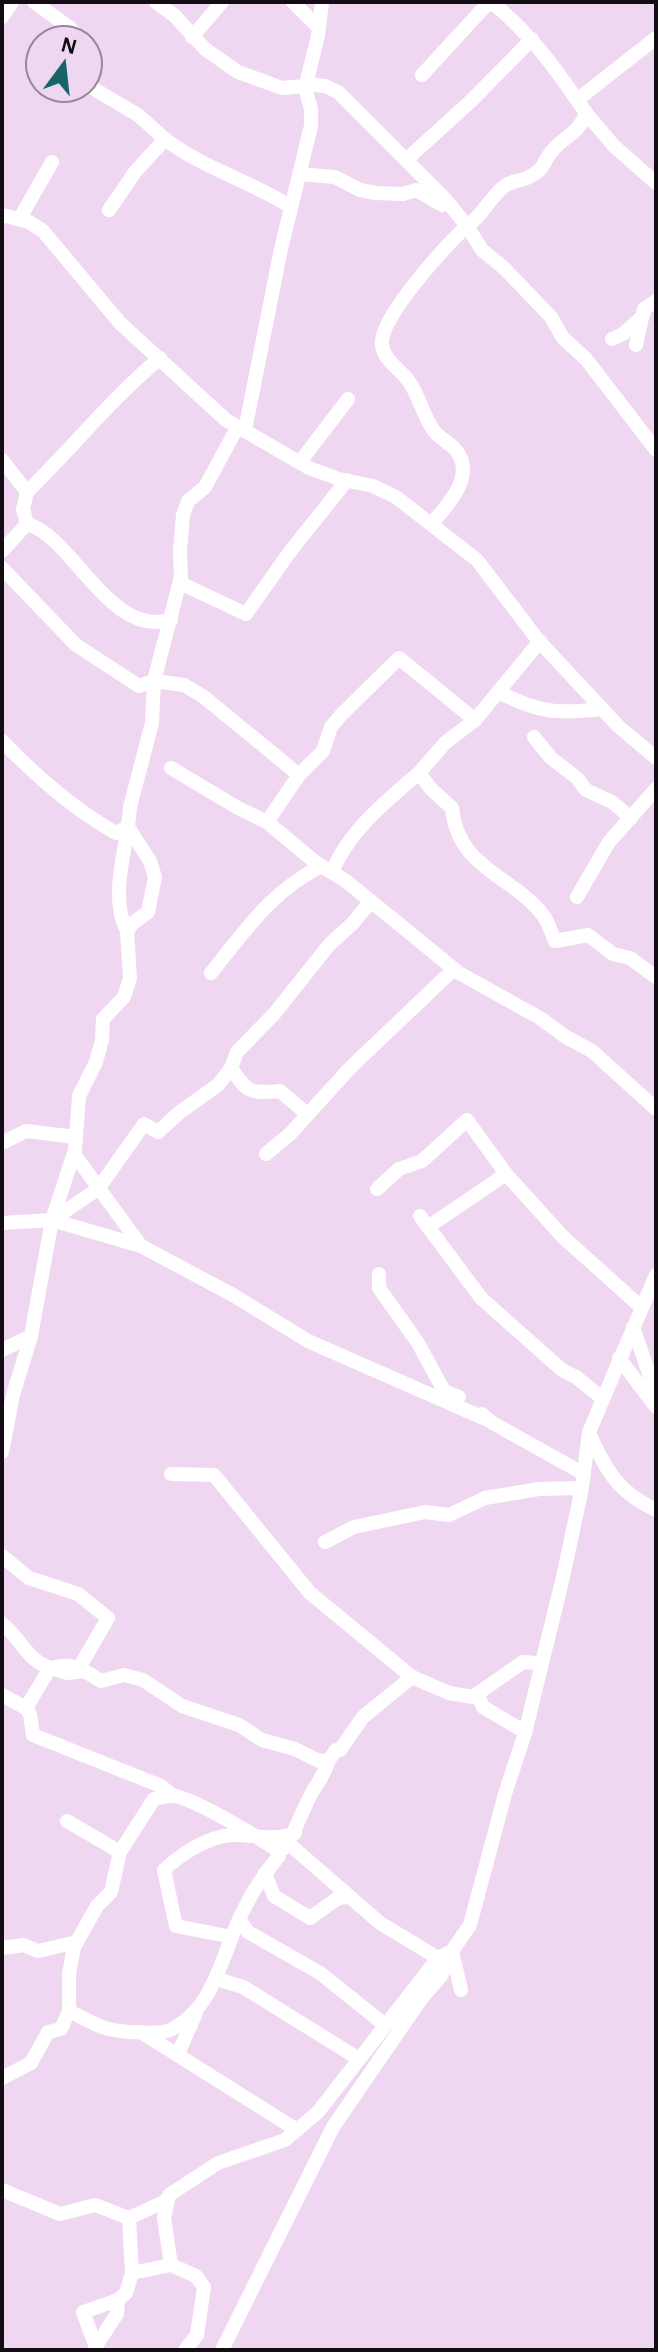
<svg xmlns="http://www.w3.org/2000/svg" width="658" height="2352" viewBox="0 0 658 2352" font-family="'Alegreya Sans',sans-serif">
<rect width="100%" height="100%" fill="#efd7f1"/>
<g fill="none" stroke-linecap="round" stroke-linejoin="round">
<g stroke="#fff" stroke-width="14">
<path d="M 34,2 L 70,28 L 78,40"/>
<path d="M 156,2 L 175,16 L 205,49 L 238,72 L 282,88 L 315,85 L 325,86 L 338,92 L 445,199 L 467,226 C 447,244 379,318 382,344 C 383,361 402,370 410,383 C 419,397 423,414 432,428 C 437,437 447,441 454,448 C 478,474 448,505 432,523"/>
<path d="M 293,2 L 319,28"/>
<path d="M 491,2 C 531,33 558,72 586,113 C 580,134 560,138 549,155 C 541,167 545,168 529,177 C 522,181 512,181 506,185 C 490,196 484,215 467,226 L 482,250 L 504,268 L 551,317 L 563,338 L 586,359 L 656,450"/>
<path d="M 2,17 L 12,2"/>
<path d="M 192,37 L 222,2"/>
<path d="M 88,54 L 92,61 L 89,86 L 138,115 L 165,139 L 135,172 L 109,210"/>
<path d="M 422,75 L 489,2"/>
<path d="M 577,100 L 656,38"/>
<path d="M 586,113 L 614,146 L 656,183"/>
<path d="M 165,139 C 202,168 251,181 291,207"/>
<path d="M 406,160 L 472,100 L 532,39"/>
<path d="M 299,174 L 335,177 L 360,190 L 376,193 L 403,194 L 416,190 L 442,205"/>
<path d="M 2,215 L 29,222 L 43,231 L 120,323 L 226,420 L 309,468 L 339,479 L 373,486 L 396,497 L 477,560 L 538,640 L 618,726 L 656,758"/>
<path d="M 20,218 L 52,162"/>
<path d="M 612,339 L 623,334 L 641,318"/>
<path d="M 636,345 L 644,309 L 656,301"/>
<path d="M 245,430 L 281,249 L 311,126 L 311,109 L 305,88 L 318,36 L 322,2"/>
<path d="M 2,460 L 27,492 C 72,448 112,398 160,358"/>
<path d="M 300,462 L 348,399"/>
<path d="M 27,524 C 73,536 109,638 171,620"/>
<path d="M 2,551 L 27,524 L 23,509 L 27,492"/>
<path d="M 2,568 L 76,645 L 139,686 L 154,681 L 181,577 L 180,551 L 183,515 L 188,501 L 205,487 L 237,428"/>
<path d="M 180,583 L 246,614 L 289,553 L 347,480"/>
<path d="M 498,692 C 540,713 556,714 602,709"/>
<path d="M 475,720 L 540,641"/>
<path d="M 534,737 L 551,758 L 577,778 L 586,790 L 612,802 L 631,818"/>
<path d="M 2,741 C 36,776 73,809 116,833 L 128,827"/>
<path d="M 299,775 L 323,751 L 331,727 L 342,714 L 399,658 L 475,720 L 445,743 L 419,773 L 431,789 L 452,808 C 458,871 515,875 545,918 C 549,925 552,934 555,941 L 588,935 L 613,954 L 630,958 L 656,977"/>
<path d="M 267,822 L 315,862 L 346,881 L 459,973 L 540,1018 L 566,1037 L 592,1051 L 656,1109"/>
<path d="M 332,872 C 348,832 386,801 419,773"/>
<path d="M 577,897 L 609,842 L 656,789"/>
<path d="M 127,931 C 111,901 123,860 128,827"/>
<path d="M 211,973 C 244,932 273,889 322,866"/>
<path d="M 231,1068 C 248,1094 251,1093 280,1091 L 307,1114"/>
<path d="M 2,1143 L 26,1131 L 76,1137"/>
<path d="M 74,1154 L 141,1246 L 233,1295 L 308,1341 L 488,1420"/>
<path d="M 266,1154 L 290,1134 L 351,1067 L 454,969"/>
<path d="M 377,1189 L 399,1169 L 422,1161 L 467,1120 L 506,1174 L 563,1237 L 642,1308"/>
<path d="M 420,1216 L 481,1298 L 562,1370 L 576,1377 L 602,1398"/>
<path d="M 52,1220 L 141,1246"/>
<path d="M 2,1223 L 52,1220 L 75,1150 L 79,1096 L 96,1062 L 102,1040 L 103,1019 L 124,997 L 130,978 L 127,931 L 133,923 L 148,912 L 155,877 L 150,861 L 128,827 L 130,807 L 152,723 L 154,681 L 184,685 L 204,697 L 299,775 L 267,822 L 238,808 L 171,768"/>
<path d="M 428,1227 L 506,1174"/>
<path d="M 379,1274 L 379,1288 L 418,1343 L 444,1391 L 459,1397"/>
<path d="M 633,1327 L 656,1394"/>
<path d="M 2,1350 L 31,1336"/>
<path d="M 619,1358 L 656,1407"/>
<path d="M 482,1414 L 491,1422 L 584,1474"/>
<path d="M 589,1433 C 607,1471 616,1491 656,1510"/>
<path d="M 2,1452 L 13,1395 L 31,1336 L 52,1220 L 98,1189 L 144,1124 L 158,1132 L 180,1112 L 218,1085 L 231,1068 L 237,1052 L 274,1014 L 329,945 L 353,923 L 370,902"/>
<path d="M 171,1474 L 214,1475 L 310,1593 L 412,1677"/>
<path d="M 325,1542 L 354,1527 L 425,1512 L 449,1515 L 485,1498 L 539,1489 L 582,1488"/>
<path d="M 2,1556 L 29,1578 L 78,1594 L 108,1618 L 79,1668"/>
<path d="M 2,1624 C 20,1637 29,1664 52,1668"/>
<path d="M 85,1671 L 67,1673 L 52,1668 C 72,1661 85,1671 101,1681 L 124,1675 L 143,1680 L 182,1706 L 239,1725 L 262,1740 L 295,1749 L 319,1761 L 329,1760 L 336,1750 L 340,1750 L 363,1717 L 412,1677 L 449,1693 L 479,1698"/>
<path d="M 2,1695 L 26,1708 L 50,1668"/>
<path d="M 26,1708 L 30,1714 L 33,1735 L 161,1786 L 173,1796"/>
<path d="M 520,1729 L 483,1707 L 477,1694 L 523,1662 L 536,1663"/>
<path d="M 67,1821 L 120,1852"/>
<path d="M 288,1843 L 380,1923 L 438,1958"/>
<path d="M 278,1851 L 279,1856 C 264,1874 252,1892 242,1913 C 222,1953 215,2009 170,2030 C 159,2035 121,2032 109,2029 C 96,2026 82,2017 69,2011 L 69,1974 L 74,1947 L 97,1906 L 111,1892 L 120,1852 L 154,1799 C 160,1798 168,1795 173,1796 C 192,1797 260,1838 278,1851 L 283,1849 C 297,1831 302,1809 314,1789 C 321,1779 325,1772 329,1760"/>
<path d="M 265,1873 L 274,1896 L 310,1918 L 338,1898 L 350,1897"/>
<path d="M 239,1919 L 248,1932 L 320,1973 L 385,2025"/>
<path d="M 232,1937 L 176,1926 L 164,1870 C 181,1854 207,1837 231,1835 C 253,1834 274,1842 295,1833"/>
<path d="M 2,1948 L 23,1945 L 38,1951 L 77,1942"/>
<path d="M 217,1979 L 243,1987 L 359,2059"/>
<path d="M 141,2032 L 297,2130"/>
<path d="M 178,2054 L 196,2013"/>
<path d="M 2,2078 L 31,2063 L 48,2032 L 61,2029 L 69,2011"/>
<path d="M 2,2190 L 60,2214 L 95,2205 L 129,2218 L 168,2200"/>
<path d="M 129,2218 L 132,2273 L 171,2265"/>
<path d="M 96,2346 L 117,2314 L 118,2300"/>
<path d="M 97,2350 L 83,2312 L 118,2300 L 126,2293 L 132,2273"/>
<path d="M 185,2350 L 197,2335 L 204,2287 L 196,2276 L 171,2265 L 164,2218 L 169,2195 L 218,2163 L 285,2140 L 318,2112 L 438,1958 L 452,1951 L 461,1990"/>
<path d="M 222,2350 L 333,2127 L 421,1999 L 441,1976 L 452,1951 L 470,1925 L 505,1794 L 525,1733 L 563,1577 L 582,1488 L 589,1432 L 656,1275"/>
</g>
</g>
<rect width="658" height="2352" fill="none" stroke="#140c15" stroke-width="8"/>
<g transform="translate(64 64) rotate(15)"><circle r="38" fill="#efd7f1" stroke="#978699" stroke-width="2"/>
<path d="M0-6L14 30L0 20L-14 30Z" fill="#166567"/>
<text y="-12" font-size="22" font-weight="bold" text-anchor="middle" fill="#140c15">N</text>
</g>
</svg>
